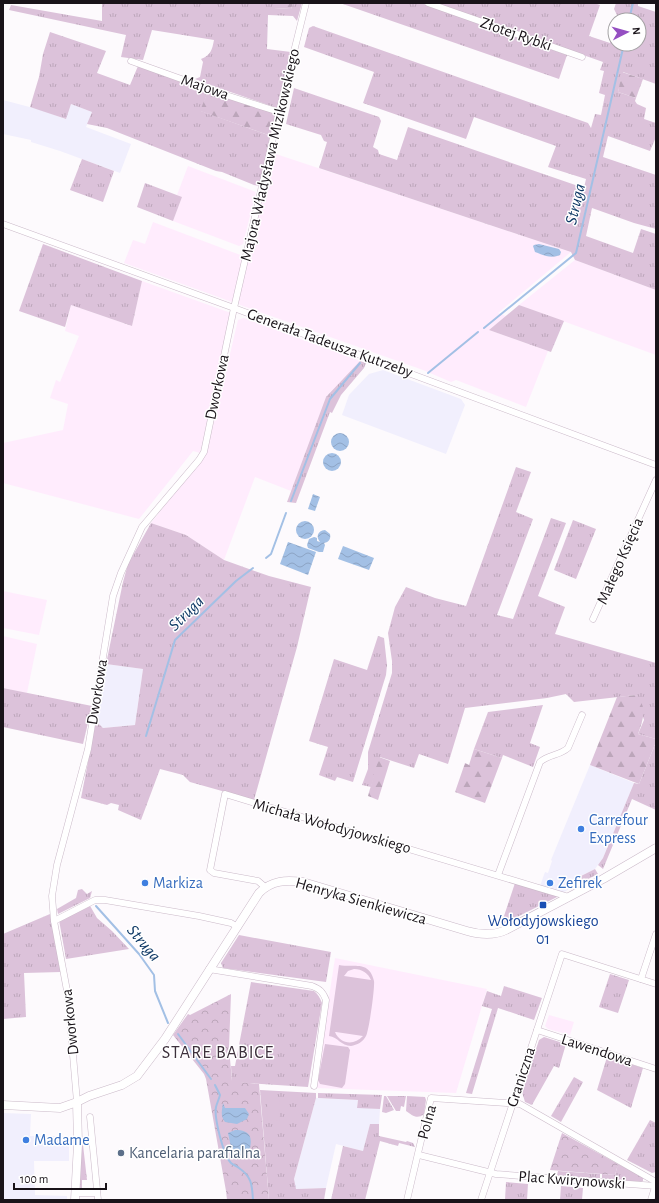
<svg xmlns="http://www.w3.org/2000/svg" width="659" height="1203" viewBox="0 0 659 1203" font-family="'Alegreya Sans',sans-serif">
<defs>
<pattern id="grass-tufts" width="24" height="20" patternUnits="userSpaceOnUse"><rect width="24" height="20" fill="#dcc2da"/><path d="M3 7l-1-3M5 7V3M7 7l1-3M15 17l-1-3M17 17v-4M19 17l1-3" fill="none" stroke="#bca6ba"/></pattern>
<pattern id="forest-firs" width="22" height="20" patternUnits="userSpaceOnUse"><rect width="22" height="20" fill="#dcc2da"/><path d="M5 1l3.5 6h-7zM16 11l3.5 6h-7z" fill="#bca6ba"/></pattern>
<pattern id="park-crowns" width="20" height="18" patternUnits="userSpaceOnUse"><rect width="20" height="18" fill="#dcc2da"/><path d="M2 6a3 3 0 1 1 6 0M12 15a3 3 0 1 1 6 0" fill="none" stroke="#bca6ba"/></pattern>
<pattern id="water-waves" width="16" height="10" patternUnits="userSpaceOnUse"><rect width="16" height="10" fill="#a3c0e5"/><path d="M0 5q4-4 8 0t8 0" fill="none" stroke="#8ca4c4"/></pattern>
</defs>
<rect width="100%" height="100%" fill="#fdfafd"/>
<g fill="#f1effd">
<path d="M 3,100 L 41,110 L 65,119 L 71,104 L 92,112 L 86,127 L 131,144 L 120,173 L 60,151 L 31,142 L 31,140 L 3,134 Z"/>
<path d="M 383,370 L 461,399 L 465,405 L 446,454 L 342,415 L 349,395 L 369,374 Z"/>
<path d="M 106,664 L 143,669 L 135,725 L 103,728 L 96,721 Z"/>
<path d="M 590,765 L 634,783 L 603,858 L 595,869 L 574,879 L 577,885 L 562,893 L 540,886 L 545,872 L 548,873 L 552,861 L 551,860 Z"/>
<path d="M 316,1098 L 358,1100 L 357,1107 L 380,1109 L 379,1124 L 370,1124 L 363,1151 L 336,1144 L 326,1188 L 295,1189 L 294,1179 Z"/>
<path d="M 3,1113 L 31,1114 L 30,1136 L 69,1136 L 69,1161 L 34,1161 L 35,1195 L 67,1196 L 67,1200 L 3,1200 Z"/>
</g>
<g fill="#ffecfd">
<path d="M 273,153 L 571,252 L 498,313 L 506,316 L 489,330 L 548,351 L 526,407 L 456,380 L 451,382 L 423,370 L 240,305 L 238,301 Z"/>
<path d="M 188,166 L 256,192 L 243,244 L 239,246 L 173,221 L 182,197 L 177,195 Z"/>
<path d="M 153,222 L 243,256 L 232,302 L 124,263 L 133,240 L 145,244 Z"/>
<path d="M 575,260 L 656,290 L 656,355 L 519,305 Z"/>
<path d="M 142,281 L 231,313 L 200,453 L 193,451 L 139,519 L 3,483 L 3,443 L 63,430 L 68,404 L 50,398 L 56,380 L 60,382 L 79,336 L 65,331 L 71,305 L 132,326 Z"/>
<path d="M 244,318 L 360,361 L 326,397 L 291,491 L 255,477 L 224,560 L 186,535 L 151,523 L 204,456 L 209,443 L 238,320 Z"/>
<path d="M 3,591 L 47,600 L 39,635 L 3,628 Z"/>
<path d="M 3,636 L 37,644 L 27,693 L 3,688 Z"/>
<path d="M 335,958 L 487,989 L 456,1093 L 315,1088 Z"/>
<path d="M 549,1015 L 574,1022 L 570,1035 L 548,1029 L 545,1026 Z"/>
</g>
<g fill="url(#grass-tufts)">
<path d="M 102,3 L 274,3 L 274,8 L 291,9 L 293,3 L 302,3 L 297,21 L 293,16 L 268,15 L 267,49 L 291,52 L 277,108 L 210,85 L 195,79 L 200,77 L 203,62 L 201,59 C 211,55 212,50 214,40 L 152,30 L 143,60 L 121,57 L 126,35 L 9,10 L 11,5 L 102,21 Z"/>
<path d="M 340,3 L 421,3 L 567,55 L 559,79 Z"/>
<path d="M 436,3 L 594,3 L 600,5 L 589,36 L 610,43 L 615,25 L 615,44 L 639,44 L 639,20 L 616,20 L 617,15 L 614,9 L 616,3 L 638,3 L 638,6 L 656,12 L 656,84 L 623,72 L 618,92 L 636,98 L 635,101 L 637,104 L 646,108 L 644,119 L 656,123 L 656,137 L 650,151 L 608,136 L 603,157 L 656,175 L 656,229 L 634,223 L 592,208 L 586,236 L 633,253 L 641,229 L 656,234 L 656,290 L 575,260 L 571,252 L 319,168 L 327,142 L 324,141 L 321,135 L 286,124 L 294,88 L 379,117 L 381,121 L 373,147 L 378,150 L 379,154 L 397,160 L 408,127 L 584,188 L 586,179 L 548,167 L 556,146 L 474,117 L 466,139 L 363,103 L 374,72 L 304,47 L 309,28 L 313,26 L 588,123 L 591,128 L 595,114 L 601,115 L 605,95 L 599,93 L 604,71 L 600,70 L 603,62 Z"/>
<path d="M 50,32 L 106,51 L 97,73 L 130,85 L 138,66 L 208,91 L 201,111 L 271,136 L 259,186 L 254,185 L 222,172 L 216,171 L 107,128 L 87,124 L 92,112 L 71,104 L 66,119 L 30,107 L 39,77 L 43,54 Z"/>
<path d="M 82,159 L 114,171 L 103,202 L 70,190 Z"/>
<path d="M 145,183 L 182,197 L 173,221 L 137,207 Z"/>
<path d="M 43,244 L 142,281 L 132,326 L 71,305 L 65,327 L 19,311 Z"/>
<path d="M 519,305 L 564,321 L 551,352 L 489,330 Z"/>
<path d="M 360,361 L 366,363 L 364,368 L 341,395 L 332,413 L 330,412 L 296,503 L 287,502 L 326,397 Z"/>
<path d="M 516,467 L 531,472 L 516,512 L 533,519 L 497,615 L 513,619 L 551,518 L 566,523 L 538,596 L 565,607 L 555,634 L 656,663 L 656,739 L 638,734 L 644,720 L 636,695 L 574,702 L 566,694 L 547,698 L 465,708 L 448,764 L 419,754 L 414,768 L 380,757 L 371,787 L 362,785 L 368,769 L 368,752 L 392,673 L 392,661 L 388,633 L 395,607 L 406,587 L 435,598 L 466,606 Z"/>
<path d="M 573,520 L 596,529 L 576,579 L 554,570 Z"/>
<path d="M 151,523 L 186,535 L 224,560 L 269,576 L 311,587 L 297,647 L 254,800 L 190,782 L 183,775 L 160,769 L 141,820 L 118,810 L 119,805 L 111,803 L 107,805 L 81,798 L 96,721 L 103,728 L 135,725 L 143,669 L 106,664 L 123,582 L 128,564 Z"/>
<path d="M 378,636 L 384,638 L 387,665 L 386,675 L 353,782 L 337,777 L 335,781 L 319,775 L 328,747 L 309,741 L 334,659 L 367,670 Z"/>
<path d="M 3,688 L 92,706 L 83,744 L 3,727 Z"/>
<path d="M 543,705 L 530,743 L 540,747 L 533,767 L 503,755 L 502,758 L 474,749 L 488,712 Z"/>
<path d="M 656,742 L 656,810 L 632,799 L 603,869 L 598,865 L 603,858 L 634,783 L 639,784 Z"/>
<path d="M 595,869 L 598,874 L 582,882 L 579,877 Z"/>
<path d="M 515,883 L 556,895 L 557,897 L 501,925 Z"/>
<path d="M 82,889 L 87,894 L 92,891 L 90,898 L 58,914 L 57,909 L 76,898 L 78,890 Z"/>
<path d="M 89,904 L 97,918 L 112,931 L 129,949 L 66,959 L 59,920 Z"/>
<path d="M 50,914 L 61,972 L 24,973 L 26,1017 L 3,1019 L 3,934 Z"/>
<path d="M 239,935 L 331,952 L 326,982 L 223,968 L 221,963 Z"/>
<path d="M 610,974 L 629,980 L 618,1013 L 599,1007 Z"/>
<path d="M 251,982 L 314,991 C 318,994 320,998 322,1003 L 308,1087 L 232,1082 L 231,1066 L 235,1066 Z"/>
<path d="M 504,986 L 542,998 L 534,1020 L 498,1008 L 472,1094 L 466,1093 L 492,1009 L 482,1006 L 487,991 L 501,996 Z"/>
<path d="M 544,1037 L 566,1044 L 559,1068 L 554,1066 L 532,1105 L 525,1102 L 522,1092 L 539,1040 Z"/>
<path d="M 607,1057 L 643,1068 L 631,1108 L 597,1090 Z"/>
<path d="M 574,1077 L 583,1082 L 561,1122 L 551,1116 Z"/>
<path d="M 260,1090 L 316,1093 L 316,1098 L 294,1179 L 296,1189 L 326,1188 L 324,1200 L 269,1200 Z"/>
<path d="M 318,1093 L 382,1095 L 380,1109 L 357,1108 L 358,1100 L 318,1098 Z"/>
<path d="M 384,1096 L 386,1096 L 394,1110 L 386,1113 L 382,1112 Z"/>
<path d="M 387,1096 L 406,1096 L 404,1107 L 401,1106 L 400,1111 L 396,1111 Z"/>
<path d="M 407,1096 L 425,1097 L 426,1100 L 424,1114 C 417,1120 412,1115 406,1111 Z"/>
<path d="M 650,1120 L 656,1123 L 656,1172 L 652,1173 L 627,1160 Z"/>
<path d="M 370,1124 L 379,1124 L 379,1136 L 406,1142 L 407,1141 L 413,1143 L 415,1147 L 399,1143 L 398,1146 L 380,1141 L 365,1200 L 331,1200 L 343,1146 L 363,1151 Z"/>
<path d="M 81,1127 L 87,1180 L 82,1180 L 82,1189 L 79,1187 Z"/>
<path d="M 618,1164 L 643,1177 L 643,1181 L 641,1182 L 602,1179 L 602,1174 L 615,1175 Z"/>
<path d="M 558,1171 L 600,1174 L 600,1179 L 557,1175 Z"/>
<path d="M 506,1182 L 528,1184 L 527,1200 L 505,1200 Z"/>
<path d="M 561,1186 L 583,1188 L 582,1200 L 560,1200 Z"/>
</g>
<g fill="url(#forest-firs)">
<path d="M 274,3 L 293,3 L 291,9 L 274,8 Z"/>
<path d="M 622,72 L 643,79 L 636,98 L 618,92 Z"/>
<path d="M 208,91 L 241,103 L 242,102 L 276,112 L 271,136 L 200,111 Z"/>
<path d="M 636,695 C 648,707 643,720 638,734 L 656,739 L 656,742 L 639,784 L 590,765 L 617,697 Z"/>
<path d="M 474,749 L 502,758 L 485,803 L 455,792 L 465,763 L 469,765 Z"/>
<path d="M 379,757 L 390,761 L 378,800 L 368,796 Z"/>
</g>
<g fill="url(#park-crowns)">
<path d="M 231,994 L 229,1048 L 232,1081 L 259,1084 L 269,1200 L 227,1200 L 226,1191 L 206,1079 L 204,1074 L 173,1035 L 188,1014 L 190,1015 Z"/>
<path d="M 562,1133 L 618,1164 L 615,1175 L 550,1170 Z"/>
</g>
<g fill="#dcc2da" fill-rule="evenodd">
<path d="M 339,965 C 354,968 369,960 374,981 C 375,987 369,1031 366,1036 C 363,1042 357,1045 351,1046 C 341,1046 338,1037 329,1036 ZM 354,969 C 362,969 368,973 371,980 L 344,976 L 348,971 ZM 335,1032 L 336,1032 L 363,1036 C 354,1046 340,1044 335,1032 Z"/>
<path d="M 325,1044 L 348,1047 L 350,1050 L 345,1084 L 342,1088 L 320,1084 L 318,1080 Z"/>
<path d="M 267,1100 L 279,1100 L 280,1120 L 268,1121 Z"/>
</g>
<g fill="url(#water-waves)">
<path d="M 539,244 L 559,249 L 561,252 L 560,255 C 551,259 543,255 535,252 L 533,246 L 534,245 Z"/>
<circle cx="340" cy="442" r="9"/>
<circle cx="332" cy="462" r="9"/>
<path d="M 313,494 L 320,497 L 315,511 L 308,509 Z"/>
<circle cx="305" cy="530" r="9"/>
<path d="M 325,530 L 330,534 C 331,539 329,542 324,543 L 325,545 L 323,552 L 319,552 L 308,548 L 307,545 L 309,539 L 314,537 L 317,538 L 317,541 L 320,542 C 316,537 317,531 325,530 Z"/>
<path d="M 288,542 L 316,552 L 308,575 L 280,564 Z"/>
<path d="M 343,546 L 374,558 L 369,570 L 338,559 Z"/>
<path d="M 223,1103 L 225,1108 L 245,1108 L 249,1114 L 247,1119 L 237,1124 L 225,1122 C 220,1116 222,1110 223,1103 Z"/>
<path d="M 235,1130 C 251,1130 253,1138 249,1152 L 241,1157 L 233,1156 L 228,1133 Z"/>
</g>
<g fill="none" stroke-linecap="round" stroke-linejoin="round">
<g stroke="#a3c0e5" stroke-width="2">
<path d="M 629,20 L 633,3"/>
<path d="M 484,328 L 576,253 L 624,44"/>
<path d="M 428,373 L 478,332"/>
<path d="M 291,501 L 330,399 L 360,363"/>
<path d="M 266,558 L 271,554 L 286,513"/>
<path d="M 146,736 L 175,640 L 236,581 L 253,568"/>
<path d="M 96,906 L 139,954 L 154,975 L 155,991 L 168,1023"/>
<path d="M 178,1034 L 211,1079"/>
<path d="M 215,1085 L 220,1095 C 219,1099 217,1103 216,1107 C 214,1117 223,1155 231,1163 C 233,1165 237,1166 239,1168 C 252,1177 252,1185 253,1200"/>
</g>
<g stroke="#cbbac9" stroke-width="7">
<g id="minor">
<path d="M 428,3 L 582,57"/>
<path d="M 131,61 L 226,95 L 279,112"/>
<path d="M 3,224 L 234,308 L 656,465"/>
<path d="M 593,619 L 656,480"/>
<path d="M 498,875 L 540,762 C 549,754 559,756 568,748 L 582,715"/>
<path d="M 265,887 L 258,881 L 214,873 L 210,870 L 225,794 L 569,897"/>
<path d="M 54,921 L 95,900 L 105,900 L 199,916 L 231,923 L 238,927"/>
<path d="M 209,969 L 312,986 C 320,989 323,992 326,1000 L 314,1086"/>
<path d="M 641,979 L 656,934"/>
<path d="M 537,1030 L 656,1069"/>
<path d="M 77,1102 L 68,996 L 54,921 L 52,896 L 57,865 L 88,749 L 113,596 L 121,573 L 142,527 L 199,460 L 204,452 L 234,308 L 279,112 L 306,3"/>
<path d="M 90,1117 L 98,1200"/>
<path d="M 419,1155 L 496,1174 L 656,1186"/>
<path d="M 75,1193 L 97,1193"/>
<path d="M 407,1200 L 431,1098 L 520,1104 L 656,1182"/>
<path d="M 481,1200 L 562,954 L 656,984"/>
<path d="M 651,1200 L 656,1184"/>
</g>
</g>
<g stroke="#cbbac9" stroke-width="9">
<g id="tertiary">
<path d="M 3,1105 L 60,1108 L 77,1102 L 89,1096 L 122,1085 L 137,1076 L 165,1039 L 259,893 C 272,880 286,880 303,882 L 467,931 C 481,935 493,936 506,930 L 603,879 L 656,848"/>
<path d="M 75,1200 L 78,1144 L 77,1102"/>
</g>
</g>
<use href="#minor" stroke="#fff" stroke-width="6"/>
<use href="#tertiary" stroke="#fff" stroke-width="8"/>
</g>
<g fill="#3f7fe0" stroke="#fff" stroke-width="1.5">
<circle cx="581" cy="829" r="4"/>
<circle cx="145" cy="883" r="4"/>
<circle cx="550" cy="883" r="4"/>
<circle cx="26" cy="1140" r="4"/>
</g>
<rect fill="#1a4fb4" stroke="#fff" stroke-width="1.5" x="539" y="901" width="8" height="8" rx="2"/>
<circle fill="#5c6f8a" stroke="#fff" stroke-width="1.5" cx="121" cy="1153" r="4"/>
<g text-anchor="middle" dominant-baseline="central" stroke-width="3" stroke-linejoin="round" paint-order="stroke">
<g font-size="16" fill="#191319" stroke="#fff">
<text transform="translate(516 34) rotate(19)">Złotej Rybki</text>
<text transform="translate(205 87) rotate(19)">Majowa</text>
<text transform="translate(270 155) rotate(-77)">Majora Władysława Mizikowskiego</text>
<text transform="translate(330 343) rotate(20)">Generała Tadeusza Kutrzeby</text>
<text transform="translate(217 387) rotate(-78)">Dworkowa</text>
<text transform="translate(620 561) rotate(-66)">Małego Księcia</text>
<text transform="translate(97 692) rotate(-81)">Dworkowa</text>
<text transform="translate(332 826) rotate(16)">Michała Wołodyjowskiego</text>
<text transform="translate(361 901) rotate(16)">Henryka Sienkiewicza</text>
<text transform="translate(70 1022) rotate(-96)">Dworkowa</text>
<text transform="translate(597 1050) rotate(18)">Lawendowa</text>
<text transform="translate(521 1077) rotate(-72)">Graniczna</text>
<text transform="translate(427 1122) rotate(-75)">Polna</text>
<text transform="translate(572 1180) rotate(4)">Plac Kwirynowski</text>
</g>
<g font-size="16" fill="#366cbe" stroke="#fff" text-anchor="start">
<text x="589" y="820">Carrefour<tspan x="589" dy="18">Express</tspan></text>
<text x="153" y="883">Markiza</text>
<text x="558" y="883">Zefirek</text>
<text x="34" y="1140">Madame</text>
</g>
<g font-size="16" fill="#164399" stroke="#fff">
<text x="543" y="921">Wołodyjowskiego<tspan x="543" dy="18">01</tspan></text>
</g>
<g font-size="16" fill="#4e5e75" stroke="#fff" text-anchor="start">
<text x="129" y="1153">Kancelaria parafialna</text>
</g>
<g font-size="17" font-style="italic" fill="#0e3865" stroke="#fff">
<text transform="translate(575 204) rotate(-77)">Struga</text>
<text transform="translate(186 613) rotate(-45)">Struga</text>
<text transform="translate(144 943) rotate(50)">Struga</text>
</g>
<g font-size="18" letter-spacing="1" fill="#3d303c" stroke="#fff">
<text x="218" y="1053">STARE BABICE</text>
</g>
</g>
<rect width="659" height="1203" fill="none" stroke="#191319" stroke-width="8"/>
<g transform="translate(627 32) rotate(84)"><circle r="19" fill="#ffffff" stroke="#a3a1a3"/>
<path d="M0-3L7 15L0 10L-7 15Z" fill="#954fc2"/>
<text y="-6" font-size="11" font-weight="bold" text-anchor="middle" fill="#191319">N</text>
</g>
<path d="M14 1183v6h92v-6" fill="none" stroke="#191319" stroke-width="2"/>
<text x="20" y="1183" font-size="12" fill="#191319" stroke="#ffffff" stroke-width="3" paint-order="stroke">100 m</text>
</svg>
